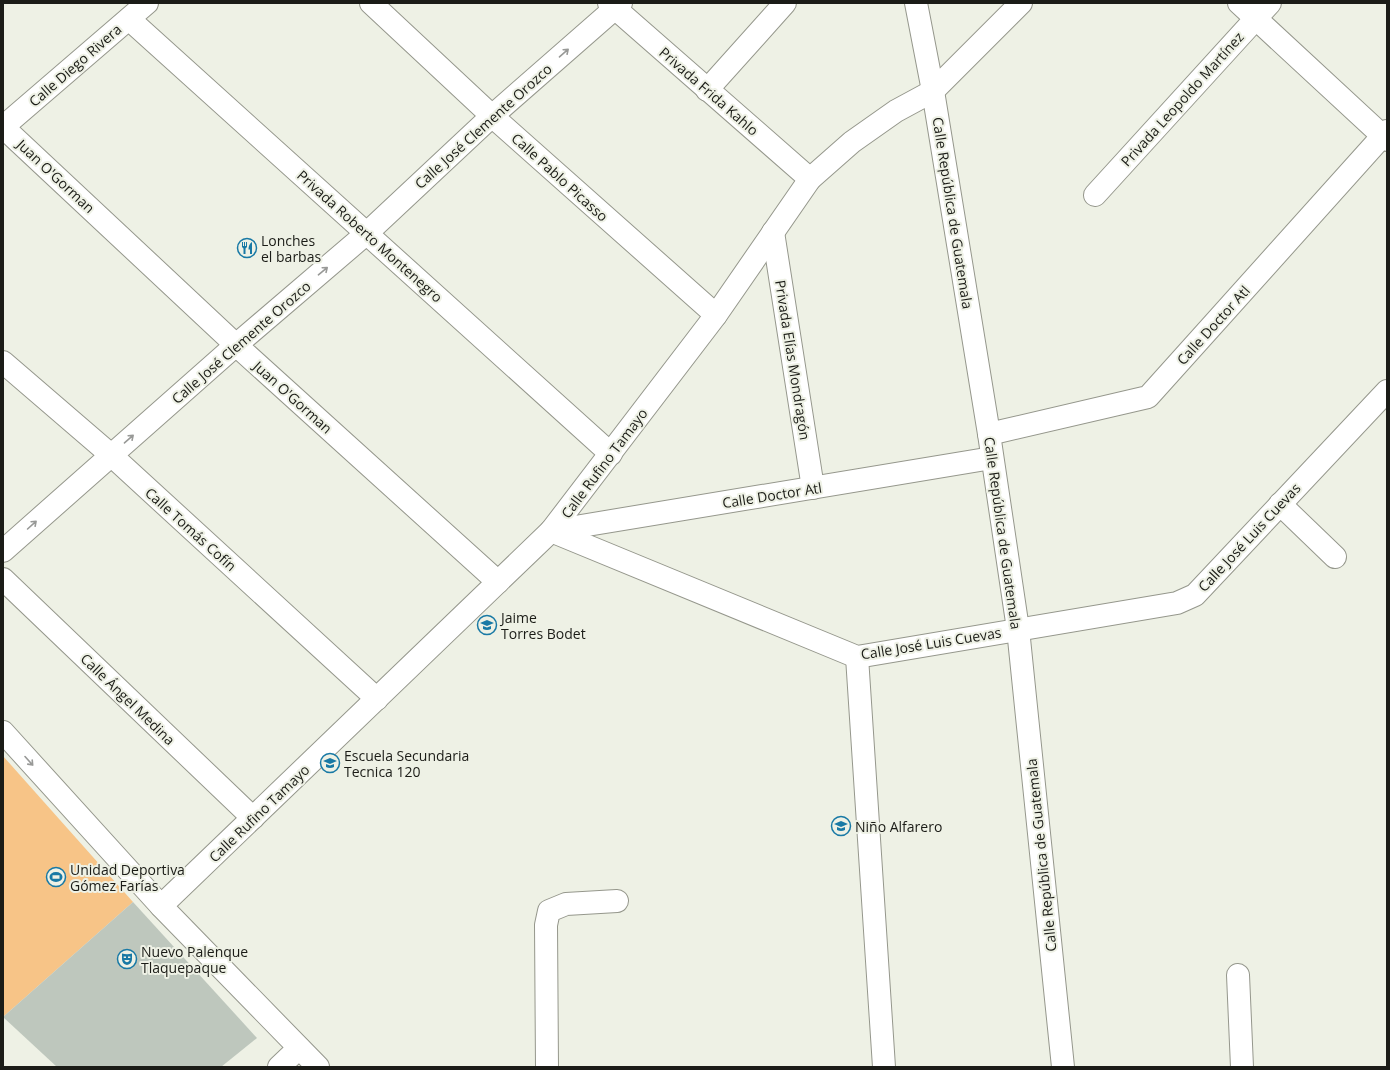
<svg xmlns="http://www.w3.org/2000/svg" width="1390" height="1070" viewBox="0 0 1390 1070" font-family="'Open Sans',sans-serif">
<rect width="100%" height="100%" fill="#eef1e5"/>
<path fill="#f7c487" d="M 3,756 L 133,902 L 3,1017 Z"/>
<path fill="#bec7bd" d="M 133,902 L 257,1038 L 221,1067 L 57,1067 L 3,1017 Z"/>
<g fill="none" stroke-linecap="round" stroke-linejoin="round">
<g stroke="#95978c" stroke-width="24">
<g id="minor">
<path d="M 371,3 L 492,116 L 716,315"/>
<path d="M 609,3 L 810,179"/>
<path d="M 916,3 L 933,91 L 989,434 L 1018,629 L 1063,1067"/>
<path d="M 1239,3 L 1387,140"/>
<path d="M 129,19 L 611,454"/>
<path d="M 707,90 L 785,3"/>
<path d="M 3,127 L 236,345 L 498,582"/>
<path d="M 3,127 L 147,3"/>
<path d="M 1095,195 L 1270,3"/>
<path d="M 773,232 L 813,488"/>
<path d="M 3,362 L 111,455 L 377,699"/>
<path d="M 989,434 L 1148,397 L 1387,131"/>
<path d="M 1280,504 L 1335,557"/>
<path d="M 551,531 L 857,657 L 1177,603 L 1195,595 L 1387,391"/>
<path d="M 551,531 L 992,458"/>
<path d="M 3,551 L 236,345 L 367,233 L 492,116 L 621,3"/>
<path d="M 3,579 L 253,818"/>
<path d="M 857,657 L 884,1067"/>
<path d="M 3,732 L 161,906 L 318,1067"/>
<path d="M 161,906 L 551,531 L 716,315 L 810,179 L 852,142 L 896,111 L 933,91 L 1021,3"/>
<path d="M 1238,975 L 1242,1067"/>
<path d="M 279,1067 L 299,1048"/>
<path d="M 547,1067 L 546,925 L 549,911 L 566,904 L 617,901"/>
</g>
</g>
<use href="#minor" stroke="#fff" stroke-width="22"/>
</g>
<defs><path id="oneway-shaft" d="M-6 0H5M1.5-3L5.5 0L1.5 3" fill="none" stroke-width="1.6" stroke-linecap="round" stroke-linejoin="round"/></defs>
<g stroke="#989997">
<use href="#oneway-shaft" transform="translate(564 53) rotate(-41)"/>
<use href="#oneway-shaft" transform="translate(323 271) rotate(-40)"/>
<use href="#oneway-shaft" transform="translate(129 439) rotate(-41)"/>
<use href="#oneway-shaft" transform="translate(32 525) rotate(-42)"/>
<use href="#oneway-shaft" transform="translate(29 761) rotate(48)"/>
</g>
<defs>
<g id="restaurant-ring" transform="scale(1)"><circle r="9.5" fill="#eef1e5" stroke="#1879a5" stroke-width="1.5"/><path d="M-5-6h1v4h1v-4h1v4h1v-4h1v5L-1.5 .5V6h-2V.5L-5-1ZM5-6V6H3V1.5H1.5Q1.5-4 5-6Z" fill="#1879a5"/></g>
<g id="school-ring" transform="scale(1)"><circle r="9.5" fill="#eef1e5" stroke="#1879a5" stroke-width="1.5"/><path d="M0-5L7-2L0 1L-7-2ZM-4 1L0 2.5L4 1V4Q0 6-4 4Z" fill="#1879a5"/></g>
<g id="stadium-ring" transform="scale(1)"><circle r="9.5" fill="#eef1e5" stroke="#1879a5" stroke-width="1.5"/><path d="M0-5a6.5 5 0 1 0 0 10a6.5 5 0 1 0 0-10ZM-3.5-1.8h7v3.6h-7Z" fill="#1879a5"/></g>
<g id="theatre-ring" transform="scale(1)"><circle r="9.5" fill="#eef1e5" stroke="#1879a5" stroke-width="1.5"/><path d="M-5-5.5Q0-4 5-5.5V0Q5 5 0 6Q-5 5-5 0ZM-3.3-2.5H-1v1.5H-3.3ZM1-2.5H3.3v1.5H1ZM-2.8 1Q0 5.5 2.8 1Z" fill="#1879a5"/></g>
</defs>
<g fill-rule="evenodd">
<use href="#restaurant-ring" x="247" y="248"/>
<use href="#school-ring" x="487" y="625"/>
<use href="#school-ring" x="330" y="763"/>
<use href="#school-ring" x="841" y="826"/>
<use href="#stadium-ring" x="56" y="877"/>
<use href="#theatre-ring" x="127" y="959"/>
</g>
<g text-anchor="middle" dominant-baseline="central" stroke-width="4" stroke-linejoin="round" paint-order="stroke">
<g font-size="14" fill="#1b1c17" stroke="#eef1e5">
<text transform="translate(75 65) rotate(-41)">Calle Diego Rivera</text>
<text transform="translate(709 91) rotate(41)">Privada Frida Kahlo</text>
<text transform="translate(1182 99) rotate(-48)">Privada Leopoldo Martínez</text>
<text transform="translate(483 126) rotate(-42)">Calle José Clemente Orozco</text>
<text transform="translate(56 176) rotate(43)">Juan O'Gorman</text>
<text transform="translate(560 177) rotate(42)">Calle Pablo Picasso</text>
<text transform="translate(953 213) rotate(81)">Calle República de Guatemala</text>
<text transform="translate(370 236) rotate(42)">Privada Roberto Montenegro</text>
<text transform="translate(1213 325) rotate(-48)">Calle Doctor Atl</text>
<text transform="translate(241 342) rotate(-41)">Calle José Clemente Orozco</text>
<text transform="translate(793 360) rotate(81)">Privada Elías Mondragón</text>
<text transform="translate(293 397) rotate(42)">Juan O'Gorman</text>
<text transform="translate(604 463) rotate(-53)">Calle Rufino Tamayo</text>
<text transform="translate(772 495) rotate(-9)">Calle Doctor Atl</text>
<text transform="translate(191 529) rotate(42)">Calle Tomás Cofín</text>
<text transform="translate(1003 533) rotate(82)">Calle República de Guatemala</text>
<text transform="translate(1249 537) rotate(-47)">Calle José Luis Cuevas</text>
<text transform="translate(931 643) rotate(-9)">Calle José Luis Cuevas</text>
<text transform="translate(128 699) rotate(44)">Calle Ángel Medina</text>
<text transform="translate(259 813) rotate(-44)">Calle Rufino Tamayo</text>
<text transform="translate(1041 855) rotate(-96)">Calle República de Guatemala</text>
</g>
<g font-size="14" fill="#1b1c17" stroke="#eef1e5" text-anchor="start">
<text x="261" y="240">Lonches<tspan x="261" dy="16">el barbas</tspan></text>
<text x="501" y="617">Jaime<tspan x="501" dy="16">Torres Bodet</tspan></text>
<text x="344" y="755">Escuela Secundaria<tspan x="344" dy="16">Tecnica 120</tspan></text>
<text x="855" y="826">Niño Alfarero</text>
<text x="70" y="869">Unidad Deportiva<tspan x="70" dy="16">Gómez Farías</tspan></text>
<text x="141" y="951">Nuevo Palenque<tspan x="141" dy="16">Tlaquepaque</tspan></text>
</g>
</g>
<rect width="1390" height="1070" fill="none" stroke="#1b1c17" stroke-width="8"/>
</svg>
